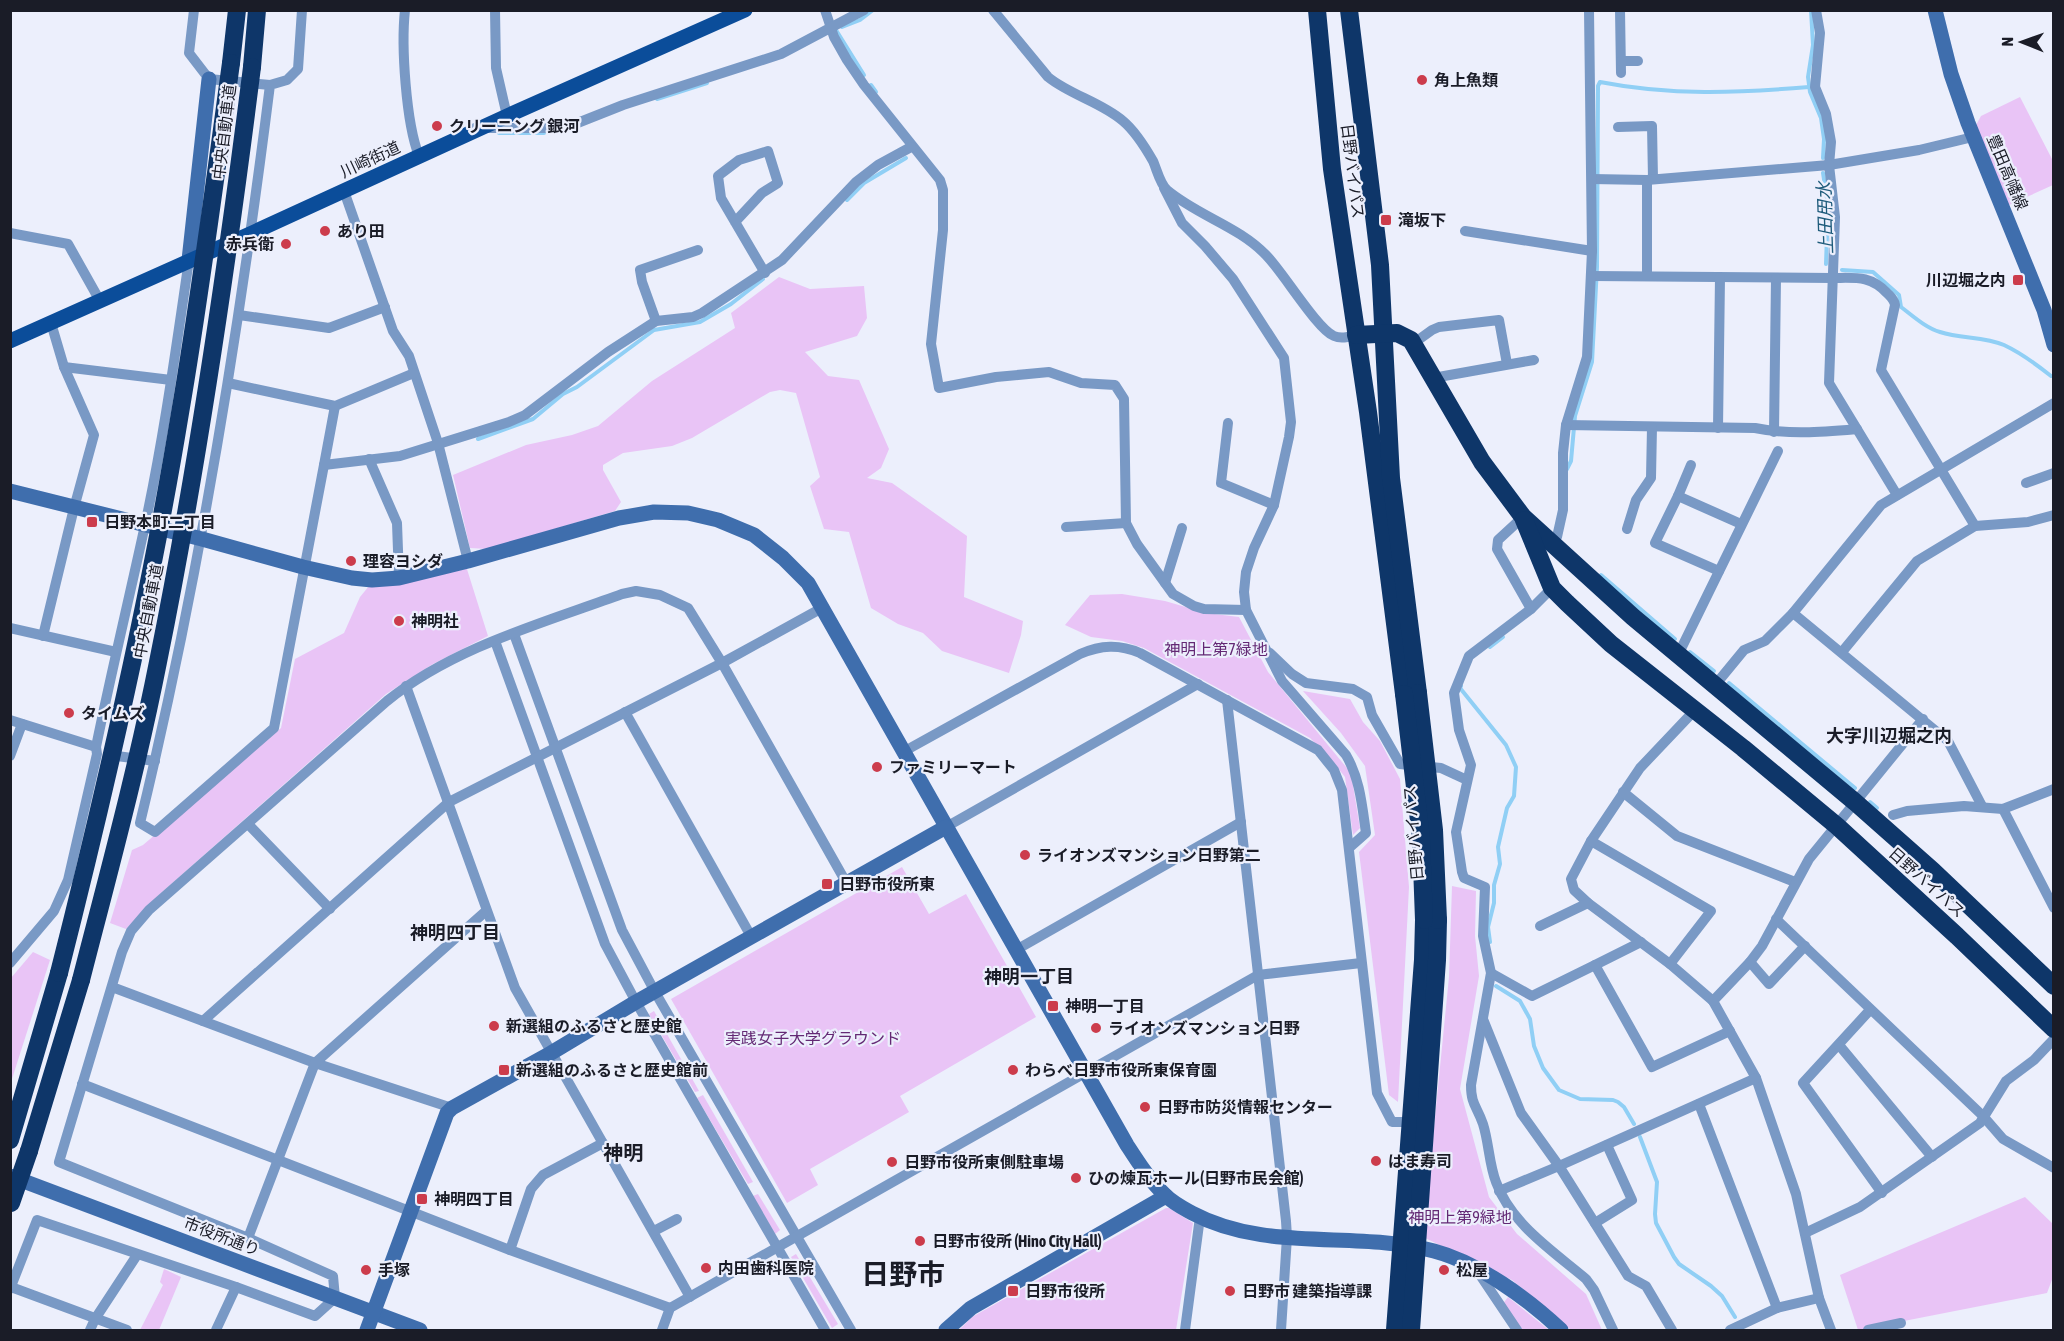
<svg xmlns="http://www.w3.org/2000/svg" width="2064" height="1341" viewBox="0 0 2064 1341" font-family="'Asap Condensed','Noto Sans JP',sans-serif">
<rect width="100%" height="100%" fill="#eceffc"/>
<g fill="#e9c4f6">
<path d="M 2020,97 L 2053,161 L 2053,185 L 2009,205 L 1976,125 L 1981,116 Z"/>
<path d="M 779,277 L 810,289 L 864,286 L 867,318 L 857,336 L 805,352 L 828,376 L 859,380 L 889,449 L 881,468 L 867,478 L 892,483 L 967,536 L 964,597 L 1023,621 L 1021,635 L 1009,673 L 942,651 L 923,633 L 898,624 L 871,608 L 849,532 L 824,529 L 810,486 L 820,477 L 796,393 L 780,390 L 770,392 L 692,438 L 672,446 L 623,453 L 603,465 L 603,470 L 621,502 L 615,511 L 487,549 L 470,548 L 453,475 L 526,445 L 572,435 L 598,426 L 652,381 L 735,328 L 731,313 Z"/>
<path d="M 466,566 L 488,636 L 433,664 L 386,694 L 160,894 L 126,929 L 110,923 L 132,850 L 143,845 L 281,728 L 295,659 L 344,633 L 360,597 L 369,586 Z"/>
<path d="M 1122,594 L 1165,601 L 1206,613 L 1239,617 L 1268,672 L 1351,773 L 1360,828 L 1353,835 L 1345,777 L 1329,757 L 1310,738 L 1144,648 L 1122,641 L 1091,637 L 1065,625 L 1090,595 Z"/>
<path d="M 1303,691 L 1350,699 L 1363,722 L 1380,741 L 1400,779 L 1409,887 L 1398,1102 L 1389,1095 L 1359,852 L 1375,835 L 1365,766 L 1341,733 Z"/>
<path d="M 902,867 L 929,914 L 966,894 L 1036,1017 L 900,1096 L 909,1112 L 810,1169 L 818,1185 L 787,1203 L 671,999 Z"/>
<path d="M 1452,886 L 1476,891 L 1475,936 L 1479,976 L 1460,1089 L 1489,1197 L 1517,1234 L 1586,1294 L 1602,1330 L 1571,1330 L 1512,1280 L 1423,1237 L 1449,977 Z"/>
<path d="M 33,952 L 50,960 L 11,1082 L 11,978 Z"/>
<path d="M 654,1011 L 699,1091 L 695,1092 L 649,1014 Z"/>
<path d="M 703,1095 L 753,1182 L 748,1184 L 697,1098 Z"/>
<path d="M 758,1194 L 780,1230 L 775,1234 L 753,1196 Z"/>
<path d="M 2025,1197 L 2053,1224 L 2053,1277 L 2047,1293 L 1858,1330 L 1840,1275 Z"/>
<path d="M 1166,1208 L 1169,1208 L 1193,1223 L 1176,1330 L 959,1330 L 972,1317 Z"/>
<path d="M 796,1254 L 838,1324 L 832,1328 L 791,1257 Z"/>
<path d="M 164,1269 L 181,1277 L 159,1330 L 140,1330 L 163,1285 L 160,1282 Z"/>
<path d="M 1508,1297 L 1549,1330 L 1519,1330 L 1502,1305 Z"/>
</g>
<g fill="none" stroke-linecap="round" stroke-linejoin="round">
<g stroke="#90cff5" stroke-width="4">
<path d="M 1811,10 L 1813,45 L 1808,77 L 1810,92 L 1821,118 L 1824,139 L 1823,158"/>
<path d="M 842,27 L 860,20 L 873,10"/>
<path d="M 836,30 L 864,75"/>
<path d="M 871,85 L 876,92"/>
<path d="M 657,99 L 707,83"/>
<path d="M 499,133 L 544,133"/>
<path d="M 1823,173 L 1828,205 L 1826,264"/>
<path d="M 847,200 L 864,183 L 906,158"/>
<path d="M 1842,270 L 1873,272 L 1899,295 L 1901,307 C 1913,316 1926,328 1940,332 C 1961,339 1984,336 2004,345 C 2021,353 2036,364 2051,376"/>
<path d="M 478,439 L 533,419 L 563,394 L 577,387 L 654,330 L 700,322 L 731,304 L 763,279"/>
<path d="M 1567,469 L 1571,461 L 1575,416 L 1592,362 L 1597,267 L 1598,86 L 1600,82 C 1671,96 1738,93 1809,87"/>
<path d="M 1601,575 L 1675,639"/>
<path d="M 1490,647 L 1503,637"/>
<path d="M 1690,652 L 1714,671"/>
<path d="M 1729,683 L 1855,788"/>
<path d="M 1461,686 L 1460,688 L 1506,745 L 1516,767 L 1514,796 L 1507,808 L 1498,847 L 1500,864 L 1494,885 L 1494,903 L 1488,927 L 1490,942"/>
<path d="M 1870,802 L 1877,808"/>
<path d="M 1496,986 L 1520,1001 L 1530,1019 L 1534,1046 L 1543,1068 L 1559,1090 L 1580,1099 L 1613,1100 L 1618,1102 L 1624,1107 L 1634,1124"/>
<path d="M 1640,1137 L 1657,1182 L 1655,1214 L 1656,1223 L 1674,1257 L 1679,1264 L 1711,1286 L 1722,1296 L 1735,1317"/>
</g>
<g stroke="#7999c5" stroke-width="10">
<path d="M 194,10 L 189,53 L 209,79 L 270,85"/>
<path d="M 302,10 L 298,69 L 287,80 L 270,85 C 239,333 199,580 140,823 L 155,832 L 274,728 L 324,465"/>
<path d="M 405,10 C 401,46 406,123 419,156"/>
<path d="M 495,10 L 496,68 L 507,116"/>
<path d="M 825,10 L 834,37 L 847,60 L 864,85 L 940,180 L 943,190 L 943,230 L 931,344 L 939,388 L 996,377 L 1049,372 L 1081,383 L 1115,385 L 1124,399 L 1126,523 L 1137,544 L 1173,594 L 1194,606 L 1204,609 L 1246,610"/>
<path d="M 993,10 L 1048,77 C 1070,95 1101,102 1123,121 C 1135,131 1145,147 1153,161 C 1157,170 1160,184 1167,190 C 1198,216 1238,226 1266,255 C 1283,272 1317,329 1334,336 C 1341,339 1348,337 1356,335"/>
<path d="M 1620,10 L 1621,73"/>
<path d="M 1816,10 L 1820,33 L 1815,87 L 1826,114 L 1831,142 L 1829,165 L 1919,150 L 1973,137"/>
<path d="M 1621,61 L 1638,61"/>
<path d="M 1618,127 L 1652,126 L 1653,179"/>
<path d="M 485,128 L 548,128 L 575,124 L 623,105 L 781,54 L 864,10"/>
<path d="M 1592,179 L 1647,180 L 1829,165 L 1835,217 L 1829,383 L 1897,495"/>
<path d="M 1647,180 L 1647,276"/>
<path d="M 1164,188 L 1182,223 L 1205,246 L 1233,279 L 1284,358 L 1291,422 L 1289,437 L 1274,505 L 1254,548 L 1246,572 L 1244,592 L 1246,610 L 1282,681 L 1346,755 C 1360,779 1362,805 1366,833 L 1349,848"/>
<path d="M 344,191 L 393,331 L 409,356 L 438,443 L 468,561"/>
<path d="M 735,222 L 762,193 L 778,183 L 768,151 L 739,160 L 718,176 L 721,198 L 765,273"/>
<path d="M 1465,231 L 1592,251"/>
<path d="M 10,233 L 68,244 L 100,301"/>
<path d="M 1592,276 L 1832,278 C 1855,278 1870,275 1887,293 C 1891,297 1894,299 1895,305 L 1881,370 L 1975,526"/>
<path d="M 239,315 L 329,328 L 385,307"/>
<path d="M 656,321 L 642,282 L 640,270 L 698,250"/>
<path d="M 1414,343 L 1432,330 L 1439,327 L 1499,320 L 1507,364"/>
<path d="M 64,367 L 171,380"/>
<path d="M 1433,378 L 1534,360"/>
<path d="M 228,383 L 335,406 L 414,373"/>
<path d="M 335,406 L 324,465 L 400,456 L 509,422 L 525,415 L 608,352 L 656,321 L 693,317 L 702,313 L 782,260 L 856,182 L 878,165 L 911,147"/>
<path d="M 1228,423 L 1221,483 L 1274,505"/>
<path d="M 1566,425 L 1755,428 C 1789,435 1822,432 1857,429"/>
<path d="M 1718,428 L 1720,277"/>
<path d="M 1774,432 L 1776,278"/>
<path d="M 369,459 L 397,523 L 399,578"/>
<path d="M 2026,483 L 2054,473"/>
<path d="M 1678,496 L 1691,465"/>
<path d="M 1523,517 L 1498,540 L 1497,549 L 1531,609"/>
<path d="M 1066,527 L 1126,523"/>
<path d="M 1627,529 L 1636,500 L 1651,478 L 1652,427"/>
<path d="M 1552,541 L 1557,537 L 1563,510 L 1563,453 L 1566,425 L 1587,357 L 1592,251 L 1589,10"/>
<path d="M 1719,571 L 1655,543 L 1678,496 L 1741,524"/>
<path d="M 1165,583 L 1182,528"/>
<path d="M 1552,588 L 1531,609 L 1469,656 L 1454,693 L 1459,730 L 1471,765 L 1456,832 L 1462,872 L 1464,878 L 1485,887 L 1483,936 L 1491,973 L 1471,1085 C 1471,1105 1477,1106 1483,1124 C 1489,1143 1489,1164 1496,1182 C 1511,1224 1553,1251 1586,1279 L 1594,1290 L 1613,1330"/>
<path d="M 10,628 L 116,652"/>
<path d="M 514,634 L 622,930 L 655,992 L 851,1330"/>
<path d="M 43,636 L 74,508 L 94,435 L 64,367 L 51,323"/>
<path d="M 495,641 L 605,944 L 636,1002 L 825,1330"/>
<path d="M 1842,652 L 1917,561 L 1975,526 L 2028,522 L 2054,515"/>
<path d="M 1270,653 L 1292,674 L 1306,683 L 1353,689 L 1367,697 L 1372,715 L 1400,764 L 1441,768 L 1467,780"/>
<path d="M 1678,655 L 1778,451"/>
<path d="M 1716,684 L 1744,650 L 1765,641 L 1793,613"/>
<path d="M 406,686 L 515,988 L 690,1297"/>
<path d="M 1227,700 L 1286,1221 L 1287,1237 L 1281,1330"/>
<path d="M 1695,710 L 1640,768 L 1591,841 L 1571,879 L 1574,890 L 1588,903 L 1670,964 L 1713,1001 L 1756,1078 L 1796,1194 L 1819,1298 L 1831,1330"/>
<path d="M 625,712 L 752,938"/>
<path d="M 10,720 L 96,747"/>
<path d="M 903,752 L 1080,654 C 1101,645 1119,644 1140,653 L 1318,750 L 1334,770 L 1342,790 L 1377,1093 L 1392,1122 L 1411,1122"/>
<path d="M 109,755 L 155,761"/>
<path d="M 10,756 L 22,724"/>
<path d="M 1623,792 L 1677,836 L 1795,882"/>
<path d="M 1982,806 L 1948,741 L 1793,613 L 1881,505 L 2054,403"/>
<path d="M 2003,809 L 2054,908"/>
<path d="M 1893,815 L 1907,811 L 1964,806 L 2003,809 L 2054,789"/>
<path d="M 248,824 L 330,909"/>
<path d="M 946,827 L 1198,684"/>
<path d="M 1591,841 L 1711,911 L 1670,964"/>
<path d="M 1776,919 L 1983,1116 L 2003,1139 L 2054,1168"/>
<path d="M 1540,926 L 1588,903"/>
<path d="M 1641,942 L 1595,965 L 1652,1067 L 1730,1031"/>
<path d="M 1016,950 L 1241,822"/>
<path d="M 1750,962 L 1769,984 L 1805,946"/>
<path d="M 10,963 L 54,911 L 68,880 L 97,754 L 96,747 C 111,673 129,599 145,525 C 164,437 176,348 189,260"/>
<path d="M 1491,973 L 1532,996 L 1595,965"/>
<path d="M 112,987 L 315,1063 L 452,1108"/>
<path d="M 1713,1001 L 1750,962 L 1762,946 L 1809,859 L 1923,719"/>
<path d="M 1870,1010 L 1803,1083 L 1882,1193"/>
<path d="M 1483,1019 L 1521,1113 L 1559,1166 L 1628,1276 L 1646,1286 L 1672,1330"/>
<path d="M 203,1021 L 449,802 L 722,663 L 822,608"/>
<path d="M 1839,1045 L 1932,1157"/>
<path d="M 82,1084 L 510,1250 L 670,1308"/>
<path d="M 1699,1104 L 1777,1308"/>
<path d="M 1499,1191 L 1559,1166 L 1756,1078"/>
<path d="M 1595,1223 L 1632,1200 L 1607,1145"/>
<path d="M 654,1231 L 677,1219"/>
<path d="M 1805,1233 L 1860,1207 L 1980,1123 L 2006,1081 L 2034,1060 L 2054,1039"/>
<path d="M 248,1238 L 315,1063 L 486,911"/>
<path d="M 510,1250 L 531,1189 L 543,1175 L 603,1143"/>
<path d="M 1476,1269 L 1517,1330"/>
<path d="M 11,1287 L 127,1330"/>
<path d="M 10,1289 L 37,1220 L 236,1287 L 315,1316 L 335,1298 L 333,1276 L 248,1238 L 59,1162 L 122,952 L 131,931 L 149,910 L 387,701 C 454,647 543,623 622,594 L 636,591 L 660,595 L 688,608 L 722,663 L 847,884"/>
<path d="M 90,1330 L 95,1319 L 137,1255"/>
<path d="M 216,1330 L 236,1287"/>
<path d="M 662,1330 L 670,1308 L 1258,975 L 1361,963"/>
<path d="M 1185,1330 L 1200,1217"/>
<path d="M 1730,1330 L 1777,1308 L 1819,1298"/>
<path d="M 1868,1330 L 1901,1323"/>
</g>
<g stroke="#3f6ead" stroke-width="15">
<path d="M 1935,10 L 1951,74 L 1968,123 L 2044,310 L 2054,345"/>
<path d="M 189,260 L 209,79"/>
<path d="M 10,491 L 202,539 L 303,567 L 352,578 L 372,580 L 399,578 L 468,561 L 619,518 L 654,512 L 688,513 L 718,520 L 754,535 L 783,558 L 808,583 L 1127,1145 C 1138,1162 1150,1181 1165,1195 C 1173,1203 1183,1208 1192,1213 C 1267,1253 1355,1230 1434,1251 C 1479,1263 1528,1299 1561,1330"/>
<path d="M 10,1176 L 420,1330"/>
<path d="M 367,1330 L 447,1113 L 452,1108 L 551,1053 L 636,1002 L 946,827"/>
<path d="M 946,1330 L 971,1308 L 1166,1196"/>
</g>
<path stroke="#0b4d9a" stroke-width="15" d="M 10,341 L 252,233 L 507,116 L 745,10"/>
<g stroke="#0e3669" stroke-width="18">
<path d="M 1317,10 L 1332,169 L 1368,412 L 1404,694"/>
<path d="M 1349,10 L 1380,265 L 1391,478 L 1418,693"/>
<path d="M 231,63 L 237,10"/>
<path d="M 252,67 L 257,10"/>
<path d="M 1356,335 L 1397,333 L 1411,340 L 1482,462 L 1523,517 L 1633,617 L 1855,802 L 1933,871 L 2054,986"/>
<path d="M 1524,520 L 1552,588 L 1567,603 L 1611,644 L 1743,748 L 1837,826 L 1957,936 L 2054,1029"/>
<path d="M 10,1140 L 59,973"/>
<path d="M 29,1151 L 81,980"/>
<path d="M 1395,1330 L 1423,960 L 1424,920"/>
<path d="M 1411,1330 L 1437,960 L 1438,920"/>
</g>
<g stroke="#0e3669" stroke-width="18">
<path d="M 1418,693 L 1434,830 L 1438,920"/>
<path d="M 1404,694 L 1421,838 L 1424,920"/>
<path d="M 59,973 C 106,788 149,602 180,413 C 200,297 215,180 231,63"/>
<path d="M 81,980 C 108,875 137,769 158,662 C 198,465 227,266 252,67"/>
<path d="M 11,1203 L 29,1151"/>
</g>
</g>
<g fill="#cc3c4c" stroke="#eceffc" stroke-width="2">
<circle cx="1422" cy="80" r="6"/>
<circle cx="437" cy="126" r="6"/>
<rect x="1380" y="214" width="12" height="12" rx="3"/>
<circle cx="325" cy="231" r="6"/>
<circle cx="286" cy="244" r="6"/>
<rect x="2012" y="274" width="12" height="12" rx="3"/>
<rect x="86" y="516" width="12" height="12" rx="3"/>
<circle cx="351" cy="561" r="6"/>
<circle cx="399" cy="621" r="6"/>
<circle cx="69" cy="713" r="6"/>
<circle cx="877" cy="767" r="6"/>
<circle cx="1025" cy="855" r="6"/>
<rect x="821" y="878" width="12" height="12" rx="3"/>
<rect x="1047" y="1000" width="12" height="12" rx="3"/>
<circle cx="494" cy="1026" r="6"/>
<circle cx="1096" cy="1028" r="6"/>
<rect x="498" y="1064" width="12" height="12" rx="3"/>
<circle cx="1013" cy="1070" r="6"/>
<circle cx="1145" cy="1107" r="6"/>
<circle cx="1376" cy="1161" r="6"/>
<circle cx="892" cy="1162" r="6"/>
<circle cx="1076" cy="1178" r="6"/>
<rect x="416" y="1193" width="12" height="12" rx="3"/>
<circle cx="920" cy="1241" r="6"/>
<circle cx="706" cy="1268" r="6"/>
<circle cx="366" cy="1270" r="6"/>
<circle cx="1444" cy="1270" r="6"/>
<rect x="1007" y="1285" width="12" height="12" rx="3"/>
<circle cx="1230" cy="1291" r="6"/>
</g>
<g text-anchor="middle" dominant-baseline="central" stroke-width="4.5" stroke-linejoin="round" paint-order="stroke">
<g font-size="16" font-weight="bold" fill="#1a1c27" stroke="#eceffc" text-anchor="start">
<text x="1434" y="80">角上魚類</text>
<text x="449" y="126">クリーニング 銀河</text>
<text x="1398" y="220">滝坂下</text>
<text x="337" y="231">あり田</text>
<text x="274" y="244" text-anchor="end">赤兵衛</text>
<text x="2006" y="280" text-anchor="end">川辺堀之内</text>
<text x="104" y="522">日野本町二丁目</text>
<text x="363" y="561">理容ヨシダ</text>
<text x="411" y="621">神明社</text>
<text x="81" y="713">タイムズ</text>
<text x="889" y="767">ファミリーマート</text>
<text x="1037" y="855">ライオンズマンション日野第二</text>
<text x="839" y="884">日野市役所東</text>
<text x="1065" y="1006">神明一丁目</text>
<text x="506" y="1026">新選組のふるさと歴史館</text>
<text x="1108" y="1028">ライオンズマンション日野</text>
<text x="516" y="1070">新選組のふるさと歴史館前</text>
<text x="1025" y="1070">わらべ日野市役所東保育園</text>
<text x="1157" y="1107">日野市防災情報センター</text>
<text x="1388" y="1161">はま寿司</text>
<text x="904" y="1162">日野市役所東側駐車場</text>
<text x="1088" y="1178">ひの煉瓦ホール(日野市民会館)</text>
<text x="434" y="1199">神明四丁目</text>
<text x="932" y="1241">日野市役所 (Hino City Hall)</text>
<text x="718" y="1268">内田歯科医院</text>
<text x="378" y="1270">手塚</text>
<text x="1456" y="1270">松屋</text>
<text x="1025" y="1291">日野市役所</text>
<text x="1242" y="1291">日野市 建築指導課</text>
</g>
<g font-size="16" fill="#1a1c27" stroke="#eceffc">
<text transform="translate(224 132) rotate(-83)">中央自動車道</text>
<text transform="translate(370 159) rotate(-25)">川崎街道</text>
<text transform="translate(1353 171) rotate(83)">日野バイパス</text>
<text transform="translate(2008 172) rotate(67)">豊田高幡線</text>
<text transform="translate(148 611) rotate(-79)">中央自動車道</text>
<text transform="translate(1413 833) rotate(-95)">日野バイパス</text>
<text transform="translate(1927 882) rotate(42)">日野バイパス</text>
<text transform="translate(222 1236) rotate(21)">市役所通り</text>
</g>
<g font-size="16" fill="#632874" stroke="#eceffc">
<text x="1216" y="649">神明上第7緑地</text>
<text x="813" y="1038">実践女子大学グラウンド</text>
<text x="1460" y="1217">神明上第9緑地</text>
</g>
<g font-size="18" font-style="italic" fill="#1e5b7b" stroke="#eceffc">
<text transform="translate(1825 218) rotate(-92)">上田用水</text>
</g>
<g font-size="18" font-weight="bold" fill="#1a1c27" stroke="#eceffc">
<text x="1889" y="735">大字川辺堀之内</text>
<text x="455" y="932">神明四丁目</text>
<text x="1029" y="976">神明一丁目</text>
</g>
<g font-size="20" font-weight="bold" fill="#1a1c27" stroke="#eceffc">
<text x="623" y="1152">神明</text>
</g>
<g font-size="28" font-weight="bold" fill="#1a1c27" stroke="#eceffc">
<text x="903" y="1274">日野市</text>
</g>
</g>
<rect width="2064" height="1341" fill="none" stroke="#1a1c27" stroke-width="24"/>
<g transform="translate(2022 42) rotate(271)" stroke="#eceffc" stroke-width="4.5" paint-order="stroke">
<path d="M0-4.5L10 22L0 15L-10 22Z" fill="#1a1c27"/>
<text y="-9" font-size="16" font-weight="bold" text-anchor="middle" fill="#1a1c27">N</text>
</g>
</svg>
